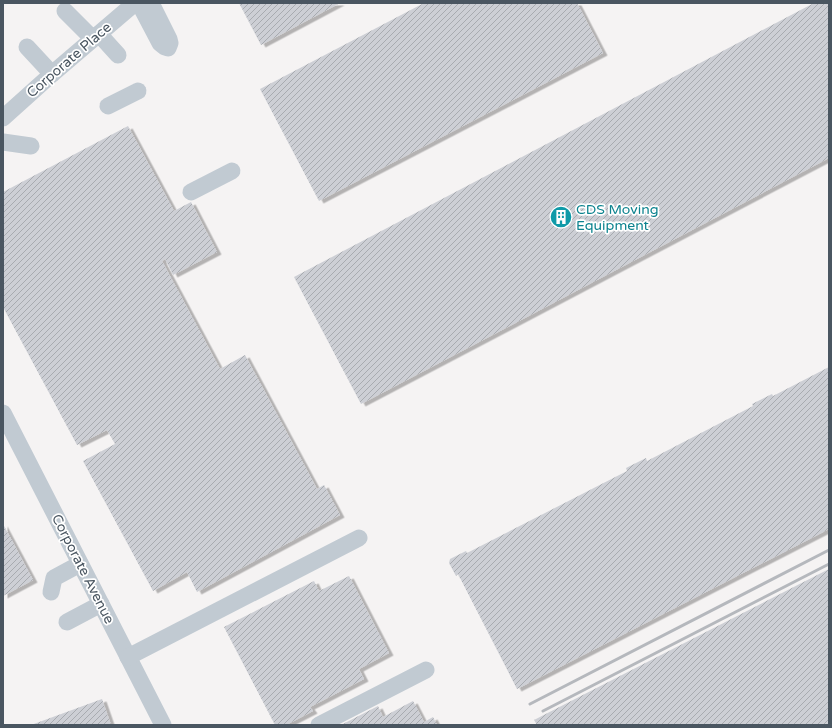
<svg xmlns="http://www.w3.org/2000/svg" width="832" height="728" viewBox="0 0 832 728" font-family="'Varela Round',sans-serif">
<defs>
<pattern id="building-hatch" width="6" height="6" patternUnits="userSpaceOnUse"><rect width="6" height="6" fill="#cdcfd5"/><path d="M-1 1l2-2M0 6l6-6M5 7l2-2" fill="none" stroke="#a8abb0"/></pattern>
<filter id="shadow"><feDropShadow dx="4.5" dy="2.5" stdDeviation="0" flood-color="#0004"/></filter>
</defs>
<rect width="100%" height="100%" fill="#f5f3f3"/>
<g fill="url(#building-hatch)" filter="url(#shadow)">
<path d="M 239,3 L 340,3 L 261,45 Z"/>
<path d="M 424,3 L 577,3 L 603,53 L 319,201 L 260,89 Z"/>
<path d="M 814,3 L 829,3 L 829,158 L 361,404 L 294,277 Z"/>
<path d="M 128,126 L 174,211 L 191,202 L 217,252 L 173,275 L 165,259 L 162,261 L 220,369 L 245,355 L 317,489 L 324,485 L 340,515 L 197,592 L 187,572 L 153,591 L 83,461 L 115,444 L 107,430 L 77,445 L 3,307 L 3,192 Z"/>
<path d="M 829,367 L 829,529 L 517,689 L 458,574 L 456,576 L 449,563 L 450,559 L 466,551 L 467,553 L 627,471 L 626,468 L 646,458 L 647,461 L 753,406 L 752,404 L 772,394 L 773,396 Z"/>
<path d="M 3,524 L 33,580 L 3,596 Z"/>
<path d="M 829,569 L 829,725 L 537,725 L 534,720 Z"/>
<path d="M 349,576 L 389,653 L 359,669 L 364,679 L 310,707 L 313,711 L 286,725 L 275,725 L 224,627 L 314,581 L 319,591 Z"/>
<path d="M 102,699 L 111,725 L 31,725 Z"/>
<path d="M 413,701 L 424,722 L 433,717 L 437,725 L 341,725 L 378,706 L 383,717 Z"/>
</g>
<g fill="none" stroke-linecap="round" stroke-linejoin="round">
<g stroke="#c1cad2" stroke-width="17">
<path d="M 139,3 L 160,43 L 165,47 L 168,48 L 170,43 L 169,39 L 151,3"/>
<path d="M 65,11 L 93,39"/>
<path d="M 99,34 L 118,55"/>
<path d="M 27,47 L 52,74"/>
<path d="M 108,106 L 138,91"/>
<path d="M 3,118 L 52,74 L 135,3"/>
<path d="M 3,142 L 31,146"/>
<path d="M 191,192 L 232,171"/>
<path d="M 3,413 L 163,725"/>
<path d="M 51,592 L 54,578 L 80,564"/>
<path d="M 67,622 L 101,604"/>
<path d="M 128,657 L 359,538"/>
<path d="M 319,725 L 426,670"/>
</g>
<g stroke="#b5b8bd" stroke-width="3">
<path d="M 530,704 L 829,550"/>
<path d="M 543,711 L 829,564"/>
</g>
</g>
<defs>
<g id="building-disc" transform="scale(1.15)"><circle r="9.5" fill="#0f9aa8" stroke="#fff"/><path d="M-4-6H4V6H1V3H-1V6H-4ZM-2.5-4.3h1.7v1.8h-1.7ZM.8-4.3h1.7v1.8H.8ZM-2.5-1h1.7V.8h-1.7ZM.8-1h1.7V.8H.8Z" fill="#fff"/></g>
</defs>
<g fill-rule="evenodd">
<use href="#building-disc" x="561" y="217"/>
</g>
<g text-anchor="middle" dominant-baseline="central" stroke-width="3.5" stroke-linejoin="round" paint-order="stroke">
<g font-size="14" fill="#4a5661" stroke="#fff">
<text transform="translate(69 60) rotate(-41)">Corporate Place</text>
<text transform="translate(83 569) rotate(63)">Corporate Avenue</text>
</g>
<g font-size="14" fill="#0d838f" stroke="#fff" text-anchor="start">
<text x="576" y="209">CDS Moving<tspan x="576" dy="16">Equipment</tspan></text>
</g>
</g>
<rect width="832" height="728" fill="none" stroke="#4a5661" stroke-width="8"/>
</svg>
